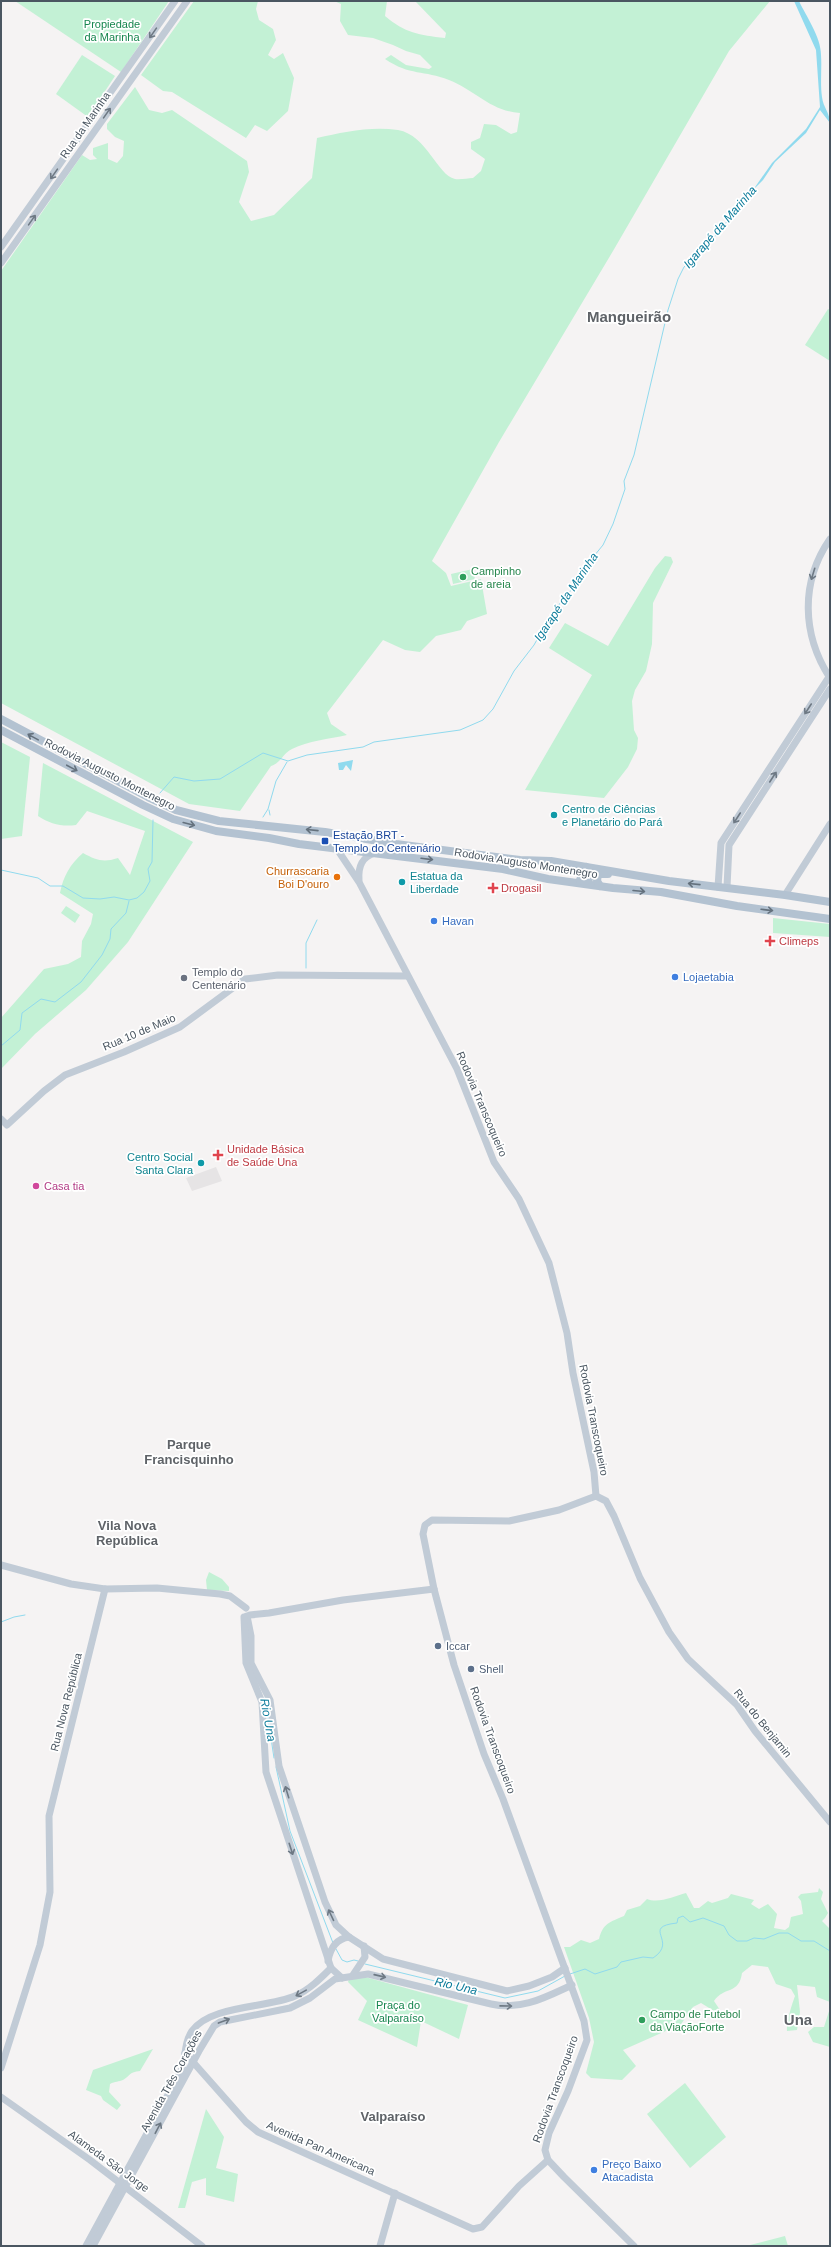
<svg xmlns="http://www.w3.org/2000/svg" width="831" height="2247" viewBox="0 0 831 2247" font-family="Arial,sans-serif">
<rect width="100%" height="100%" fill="#f5f3f3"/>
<path fill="#e6e4e5" d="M 216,1167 L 222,1181 L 192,1191 L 186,1178 Z"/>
<g fill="#c3f1d5">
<path d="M 15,1 L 169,1 L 121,72 Z"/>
<path d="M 194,1 L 258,1 L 256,9 L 259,20 L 273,29 L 276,40 L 268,55 L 274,59 L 283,53 L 294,78 L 288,111 L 267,131 L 255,125 L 246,138 L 172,92 L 163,91 L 141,75 Z"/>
<path d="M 334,1 L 387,1 L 385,16 C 405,33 419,35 445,38 L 446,33 L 415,1 L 770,1 L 729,51 L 613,251 L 499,442 L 432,561 L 446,573 L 451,586 L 481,579 L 487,614 L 467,621 L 461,630 L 436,636 L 420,652 L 405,650 L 383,640 L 327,713 L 331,724 L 347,735 C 329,739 308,741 292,749 C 283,753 282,762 271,766 L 240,811 L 189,804 L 1,703 L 1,271 L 82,155 L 90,160 L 97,159 L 93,155 L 93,148 L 108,143 L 108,159 L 117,163 L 123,156 L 124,141 L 115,137 L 107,129 L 107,124 L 135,87 L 149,110 L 162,113 L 172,110 L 247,161 L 249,172 L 239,202 L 251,221 L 274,215 L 312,178 L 317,138 C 343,132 371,126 398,130 C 427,135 437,175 455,179 C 460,180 468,178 473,178 L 481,171 L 485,159 L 471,149 L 471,142 L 480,138 L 484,124 L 496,125 L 511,134 L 517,132 L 520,113 C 490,111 475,90 449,80 C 424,70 410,76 385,59 L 391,55 L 406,65 L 429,69 L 432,67 L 420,55 L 406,51 L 393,45 L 373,38 L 348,35 L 340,21 L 341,4 Z"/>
<path d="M 82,55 L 115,76 L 88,117 L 56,94 Z"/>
<path d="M 828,309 L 830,310 L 830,361 L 805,345 Z"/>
<path d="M 665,556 L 671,557 L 673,562 L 653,603 L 652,644 L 646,671 L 635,690 L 632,701 L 634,730 L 638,738 L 637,749 L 628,767 L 604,798 L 525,790 L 592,675 L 549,648 L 565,623 L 608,646 L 655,568 Z"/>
<path d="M 473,569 L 475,579 L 453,584 L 451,574 Z"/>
<path d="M 1,742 L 30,757 L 22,836 L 1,839 Z"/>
<path d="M 43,763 L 193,842 L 128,942 L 86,990 L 35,1034 L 1,1069 L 1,1018 L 44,969 L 68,964 L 81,957 L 82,941 L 91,924 L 93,914 L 60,893 C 63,877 70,864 83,853 C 96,860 103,863 118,858 L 130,875 L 145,831 L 87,811 L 76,825 C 62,827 50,824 38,816 Z"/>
<path d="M 66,906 L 80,915 L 75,923 L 61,913 Z"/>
<path d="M 773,918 L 830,924 L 830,937 L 773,933 Z"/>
<path d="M 209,1572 L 222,1579 L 229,1587 L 229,1591 L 207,1590 L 206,1580 Z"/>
<path d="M 819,1888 L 823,1892 L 821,1899 L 828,1913 L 825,1918 L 822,1921 L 830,1929 L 830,2002 L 817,1997 L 815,1987 L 797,1985 L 800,2012 L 797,2030 L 787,2031 C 786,2022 792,2004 795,1996 L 791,1989 L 776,1984 L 768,1967 L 752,1965 L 742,1973 C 739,1995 724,1986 714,2001 L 720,2010 L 714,2011 L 701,2003 L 693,2007 L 679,2027 L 677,2026 L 623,2050 L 636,2066 L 622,2080 L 591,2078 L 586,2073 L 594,2042 L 589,2018 L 564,1947 L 570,1947 L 581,1940 L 590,1943 L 599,1939 C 603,1923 610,1922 624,1916 L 627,1910 L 640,1906 L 647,1899 C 659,1904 674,1896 686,1893 L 694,1908 L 699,1908 L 708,1901 L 712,1903 L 728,1898 L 731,1894 L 754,1900 L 751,1904 L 759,1909 L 768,1904 L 777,1914 L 774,1928 L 785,1930 L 789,1927 L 791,1917 L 803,1914 L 801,1901 L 798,1897 L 801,1894 L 818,1892 Z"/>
<path d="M 365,1977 L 468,2005 L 459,2039 L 421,2021 L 417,2047 L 358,2020 L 367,2001 L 348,1982 L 349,1979 Z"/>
<path d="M 830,2008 L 830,2047 L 813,2042 L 808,2032 L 814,2027 L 824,2027 Z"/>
<path d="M 153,2049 L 140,2071 C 129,2072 131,2075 123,2080 C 119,2082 115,2081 110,2084 L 109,2092 L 121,2105 L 117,2110 L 103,2100 L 101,2096 L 86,2090 L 93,2070 Z"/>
<path d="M 685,2083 L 726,2137 L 690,2168 L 647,2114 Z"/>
<path d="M 206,2109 L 224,2137 L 216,2168 L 238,2174 L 234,2202 L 206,2195 L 206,2178 L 192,2182 L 185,2208 L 178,2208 Z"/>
<path d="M 785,2236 L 788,2246 L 751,2246 L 750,2245 Z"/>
</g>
<g fill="#90daee">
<path d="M 794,1 L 799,1 C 806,16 821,37 821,55 C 822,68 820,83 822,97 C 823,107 830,113 830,123 L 820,110 L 806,133 L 775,162 L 763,180 L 753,190 L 772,163 L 806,129 L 820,107 L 816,50 Z"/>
<path d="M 353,760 L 351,771 L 346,765 L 343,770 L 339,770 L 338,763 Z"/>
</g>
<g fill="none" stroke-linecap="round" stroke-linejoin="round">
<g stroke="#90daee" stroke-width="1">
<path d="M 160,793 L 174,777 L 194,781 L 220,779 L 263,753 L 288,761 L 307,755 L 363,747 L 374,742 L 460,730 L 483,720 L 493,709 L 514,671 L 534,645 L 552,613 L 587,571 L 594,556 L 603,545 L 613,524 L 625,489 L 624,481 L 634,455 L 668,310 L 678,279 L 684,267 L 706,247 L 753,190"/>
<path d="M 269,810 L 270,815"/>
<path d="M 263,817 L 268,809 L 276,781 L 287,762"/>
<path d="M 1,870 L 38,878 L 50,886 L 63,886 L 83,898 L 100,899 L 114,897 L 129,900 L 137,898 L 144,892 L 150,881 L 148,869 L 152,862 L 153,820"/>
<path d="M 306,968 L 306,943 L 317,920"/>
<path d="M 1,1046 L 20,1030 L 22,1013 L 41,999 L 55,1002 L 81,982 L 102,955 L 110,939 L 111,929 L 126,913 L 129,901"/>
<path d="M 1,1622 L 14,1617 L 25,1615"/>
<path d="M 265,1698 L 274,1758"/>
<path d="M 276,1767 L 290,1831 L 333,1943"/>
<path d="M 336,1949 L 342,1960 L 347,1962 L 354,1960 L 358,1961"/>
<path d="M 365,1964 L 505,1998 L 538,1991 L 565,1976"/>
<path d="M 570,1974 L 585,1969 L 595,1974 L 617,1967 L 621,1962 L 643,1957 L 653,1958 C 679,1941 640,1927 677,1923 L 678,1918 L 683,1916 L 690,1922 L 703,1918 L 724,1926 L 729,1935 L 737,1941 L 747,1941 L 754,1938 L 764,1939 L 779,1933 L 788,1933 L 801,1941 L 814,1941 L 830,1951"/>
</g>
<g stroke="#c1cbd6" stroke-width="7">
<path d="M 1,247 L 175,1"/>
<path d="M 1,263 L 187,1"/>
<path d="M 830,539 C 800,582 802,635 830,678"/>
<path d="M 337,849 L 359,882 L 457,1069 L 494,1162 L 519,1199 L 549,1263 L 567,1333 L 573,1373 L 594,1472 L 596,1496"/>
<path d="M 359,880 C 358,866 362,857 375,853"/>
<path d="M 718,887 L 721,843 L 829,677"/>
<path d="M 727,887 L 729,845 L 830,689"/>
<path d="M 785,895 L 830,824"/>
<path d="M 1,1119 L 7,1125 L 44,1091 L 65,1075 L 124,1052 L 180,1027 L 245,979 L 278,975 L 407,976"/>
<path d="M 596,1496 L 559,1510 L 509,1521 L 432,1520 L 425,1525 L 423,1534 L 434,1589 L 454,1665 L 484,1754 L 503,1799 L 584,2021 L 587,2040 L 568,2091 L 549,2133 L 545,2150 L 548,2160 L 564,2177 L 634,2246"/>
<path d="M 596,1496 L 606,1501 L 614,1516 L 640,1578 L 669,1632 L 688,1659 L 737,1705 L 755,1731 L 830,1822"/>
<path d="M 1,1565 L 71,1584 L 105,1589 L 157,1588 L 220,1594 L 230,1596 L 246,1608"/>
<path d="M 250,1615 L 269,1613 L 343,1600 L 434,1589"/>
<path d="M 247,1616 L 251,1636 L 251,1663 L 270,1700 L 279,1766 L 325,1902 L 336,1925 L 349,1937 L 383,1959 L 507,1991 L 529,1986 L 552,1977 L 565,1968"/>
<path d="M 244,1617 L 246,1663 L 262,1702 L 266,1772 L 331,1968 L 342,1978"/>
<path d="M 328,1961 C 330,1949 336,1939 349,1937"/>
<path d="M 353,1975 L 365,1957 L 364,1946"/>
<path d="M 185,2053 L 246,2122 L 258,2132 L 473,2229 L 482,2227 L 519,2186 L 548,2160"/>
<path d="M 1,2068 L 40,1945 L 50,1892 L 49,1816 L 105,1589"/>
<path d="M 1,2097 L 90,2160 L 202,2246"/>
<path d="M 86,2246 L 182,2069 C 186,2056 184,2043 192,2031 C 210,2005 268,2008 295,1996 C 309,1990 320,1979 331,1968"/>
<path d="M 93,2246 L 199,2051 L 214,2026 L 220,2022 L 290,2008 L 310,1998 L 335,1979 L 368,1974 L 491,2004 C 521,2011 546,1997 572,1985"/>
<path d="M 380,2246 L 395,2193"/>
</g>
<g stroke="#b3c2d1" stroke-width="8">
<path d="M 1,719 L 148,797 L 176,810 L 219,821 L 325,832 L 396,844 L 520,860 L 551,861 L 669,881 L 785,895 L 830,902"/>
<path d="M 1,730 L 143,805 L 173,819 L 216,831 L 269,838 L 299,844 L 503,869 L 548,879 L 613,888 L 661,892 L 737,906 L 830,919"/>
<path d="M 580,880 L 585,881 L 589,879 L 590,873 L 586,867"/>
<path d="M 600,886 L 597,881 L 598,874 L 608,874"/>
</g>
</g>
<defs><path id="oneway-shaft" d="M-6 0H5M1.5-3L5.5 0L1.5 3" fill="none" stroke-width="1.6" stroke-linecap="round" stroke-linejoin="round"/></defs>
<g stroke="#6e7984">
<use href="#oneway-shaft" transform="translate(153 33) rotate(125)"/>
<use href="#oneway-shaft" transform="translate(107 113) rotate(-55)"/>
<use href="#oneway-shaft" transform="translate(54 174) rotate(125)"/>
<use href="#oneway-shaft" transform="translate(32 220) rotate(-55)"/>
<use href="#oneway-shaft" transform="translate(813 574) rotate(107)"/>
<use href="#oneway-shaft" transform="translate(808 709) rotate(123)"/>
<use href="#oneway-shaft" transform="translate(773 777) rotate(-57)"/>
<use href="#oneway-shaft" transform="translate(737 818) rotate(123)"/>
<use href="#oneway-shaft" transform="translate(287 1792) rotate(-107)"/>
<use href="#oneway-shaft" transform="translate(291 1849) rotate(72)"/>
<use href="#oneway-shaft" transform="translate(331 1915) rotate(-115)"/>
<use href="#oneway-shaft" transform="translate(380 1976) rotate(13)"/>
<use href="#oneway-shaft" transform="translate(301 1993) rotate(151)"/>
<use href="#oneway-shaft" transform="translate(506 2006) rotate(1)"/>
<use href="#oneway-shaft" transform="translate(224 2021) rotate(-20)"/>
<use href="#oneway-shaft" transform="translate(158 2128) rotate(-62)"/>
</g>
<g stroke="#64717d">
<use href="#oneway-shaft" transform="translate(33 737) rotate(-151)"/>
<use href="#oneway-shaft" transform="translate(72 768) rotate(28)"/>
<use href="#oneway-shaft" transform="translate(189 824) rotate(14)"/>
<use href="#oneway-shaft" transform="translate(312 830) rotate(-174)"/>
<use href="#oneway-shaft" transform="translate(427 859) rotate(7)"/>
<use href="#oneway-shaft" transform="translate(694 884) rotate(-174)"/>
<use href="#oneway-shaft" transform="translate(639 891) rotate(5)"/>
<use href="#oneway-shaft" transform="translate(767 910) rotate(7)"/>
</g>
<g fill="#2e9e5b" stroke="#fff" stroke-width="1.5">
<circle cx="463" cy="577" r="4"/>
<circle cx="642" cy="2020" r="4"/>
</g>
<g fill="#0f9aa8" stroke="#fff" stroke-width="1.5">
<circle cx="554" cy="815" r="4"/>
<circle cx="402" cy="882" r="4"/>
<circle cx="201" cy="1163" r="4"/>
</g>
<rect fill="#1a4fb4" stroke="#fff" stroke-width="1.5" x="321" y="837" width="8" height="8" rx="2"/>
<circle fill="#e8710a" stroke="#fff" stroke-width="1.5" cx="337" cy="877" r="4"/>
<g fill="#e0444e" stroke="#fff" stroke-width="1.5">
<path d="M491 882h4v4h4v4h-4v4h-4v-4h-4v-4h4z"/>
<path d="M768 935h4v4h4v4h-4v4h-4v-4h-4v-4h4z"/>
<path d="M216 1149h4v4h4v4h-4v4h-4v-4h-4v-4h4z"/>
</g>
<g fill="#3f7fe0" stroke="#fff" stroke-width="1.5">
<circle cx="434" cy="921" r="4"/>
<circle cx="675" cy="977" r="4"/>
<circle cx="594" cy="2170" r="4"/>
</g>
<circle fill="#6b7280" stroke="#fff" stroke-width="1.5" cx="184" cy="978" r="4"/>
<circle fill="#d1479c" stroke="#fff" stroke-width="1.5" cx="36" cy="1186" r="4"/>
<g fill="#5c6f8a" stroke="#fff" stroke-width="1.5">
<circle cx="438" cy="1646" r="4"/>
<circle cx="471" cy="1669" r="4"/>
</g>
<g text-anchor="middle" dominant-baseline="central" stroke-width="3.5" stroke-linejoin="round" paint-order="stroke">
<g font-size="11" fill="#17864f" stroke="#fff">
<text x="112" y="24">Propiedade<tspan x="112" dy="13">da Marinha</tspan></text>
<text x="398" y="2005">Praça do<tspan x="398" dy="13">Valparaíso</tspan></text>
</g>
<g font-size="11" fill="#4a5661" stroke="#fff">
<text transform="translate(85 125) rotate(-55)">Rua da Marinha</text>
<text transform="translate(110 774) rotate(27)">Rodovia Augusto Montenegro</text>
<text transform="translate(526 863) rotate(9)">Rodovia Augusto Montenegro</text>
<text transform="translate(139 1032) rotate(-23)">Rua 10 de Maio</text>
<text transform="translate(482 1104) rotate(67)">Rodovia Transcoqueiro</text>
<text transform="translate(594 1420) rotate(79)">Rodovia Transcoqueiro</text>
<text transform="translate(66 1702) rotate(-76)">Rua Nova República</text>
<text transform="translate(763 1723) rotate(51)">Rua do Benjamin</text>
<text transform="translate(493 1740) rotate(70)">Rodovia Transcoqueiro</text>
<text transform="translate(171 2081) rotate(-61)">Avenida Três Corações</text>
<text transform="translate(555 2089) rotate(-70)">Rodovia Transcoqueiro</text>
<text transform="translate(321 2148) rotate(24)">Avenida Pan Americana</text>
<text transform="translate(109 2161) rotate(36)">Alameda São Jorge</text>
</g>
<g font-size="11" fill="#27864d" stroke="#fff" text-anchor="start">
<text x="471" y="571">Campinho<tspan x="471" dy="13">de areia</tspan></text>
<text x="650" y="2014">Campo de Futebol<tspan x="650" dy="13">da ViaçãoForte</tspan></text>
</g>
<g font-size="11" fill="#0d838f" stroke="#fff" text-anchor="start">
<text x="562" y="809">Centro de Ciências<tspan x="562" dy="13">e Planetário do Pará</tspan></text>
<text x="410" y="876">Estatua da<tspan x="410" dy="13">Liberdade</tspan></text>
<text x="193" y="1157" text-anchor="end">Centro Social<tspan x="193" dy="13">Santa Clara</tspan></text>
</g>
<g font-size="11" fill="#164399" stroke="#fff" text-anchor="start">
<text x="333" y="835">Estação BRT -<tspan x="333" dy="13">Templo do Centenário</tspan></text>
</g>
<g font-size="11" fill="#c56008" stroke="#fff" text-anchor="end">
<text x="329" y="871">Churrascaria<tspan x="329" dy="13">Boi D'ouro</tspan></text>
</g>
<g font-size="11" fill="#be3a42" stroke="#fff" text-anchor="start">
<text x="501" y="888">Drogasil</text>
<text x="779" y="941">Climeps</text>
<text x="227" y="1149">Unidade Básica<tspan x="227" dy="13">de Saúde Una</tspan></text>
</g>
<g font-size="11" fill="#366cbe" stroke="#fff" text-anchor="start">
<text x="442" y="921">Havan</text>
<text x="683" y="977">Lojaetabia</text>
<text x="602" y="2164">Preço Baixo<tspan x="602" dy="13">Atacadista</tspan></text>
</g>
<g font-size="11" fill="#5b616d" stroke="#fff" text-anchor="start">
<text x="192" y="972">Templo do<tspan x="192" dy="13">Centenário</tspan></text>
</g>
<g font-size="11" fill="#b23c85" stroke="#fff" text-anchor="start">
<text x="44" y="1186">Casa tia</text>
</g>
<g font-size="11" fill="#4e5e75" stroke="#fff" text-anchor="start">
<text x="446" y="1646">Iccar</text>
<text x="479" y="1669">Shell</text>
</g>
<g font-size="12" font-style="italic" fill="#0c7c9b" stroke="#fff">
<text transform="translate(720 227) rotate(-49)">Igarapé da Marinha</text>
<text transform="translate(566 597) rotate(-56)">Igarapé da Marinha</text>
<text transform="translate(268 1720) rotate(80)">Rio Una</text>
<text transform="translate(456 1986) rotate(13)">Rio Una</text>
</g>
<g font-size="13" font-weight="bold" fill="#5f6368" stroke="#fff">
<text x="189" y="1444">Parque<tspan x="189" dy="15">Francisquinho</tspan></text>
<text x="127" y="1525">Vila Nova<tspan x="127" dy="15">República</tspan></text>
<text x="393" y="2116">Valparaíso</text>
</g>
<g font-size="15" font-weight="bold" fill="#5f6368" stroke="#fff">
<text x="629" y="316">Mangueirão</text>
<text x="798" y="2019">Una</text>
</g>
</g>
<rect width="831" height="2247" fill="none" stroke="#4a5661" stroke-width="4"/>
</svg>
